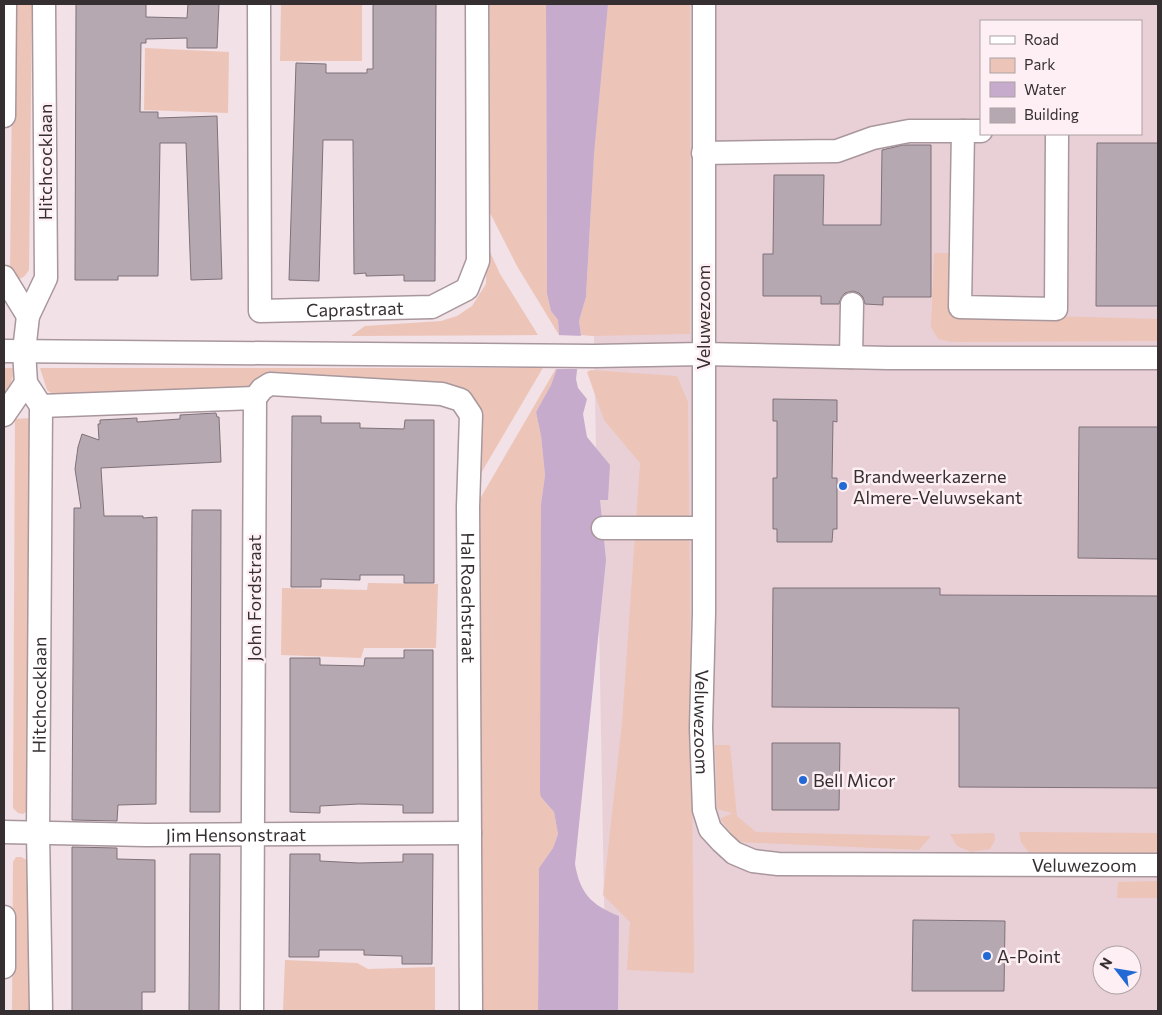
<svg xmlns="http://www.w3.org/2000/svg" width="1162" height="1015" viewBox="0 0 1162 1015" font-family="Commissioner,sans-serif">
<rect width="100%" height="100%" fill="#f2e1e6"/>
<path fill="#e9d0d7" fill-rule="evenodd" d="M 588,4 L 1158,4 L 1158,1011 L 606,1011 ZM 981,21 L 1141,21 L 1141,134 L 981,134 ZM 1102,955 L 1132,955 L 1132,985 L 1102,985 Z"/>
<g fill="#ecc4b8">
<path d="M 13,4 L 32,4 L 29,270 C 25,276 23,279 16,279 L 10,273 Z"/>
<path d="M 281,4 L 362,4 L 362,61 L 280,61 Z"/>
<path d="M 485,4 L 546,4 L 547,294 L 551,311 L 558,320 L 559,335 L 517,266 L 486,205 Z"/>
<path d="M 608,4 L 690,4 L 690,334 L 592,336 L 581,335 L 579,321 L 586,297 L 594,154 Z"/>
<path d="M 145,48 L 229,52 L 228,113 L 144,110 Z"/>
<path d="M 487,245 L 500,274 L 538,335 L 351,336 L 365,326 L 441,321 L 457,316 L 472,306 L 486,284 Z"/>
<path d="M 934,253 L 949,253 L 950,313 L 1158,319 L 1158,341 L 951,342 L 938,339 L 931,327 Z"/>
<path d="M 558,365 L 551,385 L 536,412 L 541,436 L 545,475 L 541,504 L 541,797 L 554,812 L 558,834 L 553,848 L 539,868 L 538,1011 L 480,1011 L 477,504 Z"/>
<path d="M 544,366 L 477,480 L 471,398 L 256,388 L 54,395 L 47,390 L 40,368 L 511,368 Z"/>
<path d="M 4,368 L 15,368 L 9,390 L 4,399 Z"/>
<path d="M 591,370 L 677,376 L 688,402 L 694,973 L 627,970 L 630,922 L 603,895 L 622,723 L 640,463 L 604,420 L 587,372 Z"/>
<path d="M 31,418 L 27,811 L 23,814 L 18,813 L 13,808 L 15,419 Z"/>
<path d="M 368,583 L 438,584 L 436,648 L 364,648 L 361,658 L 281,655 L 282,588 L 367,590 Z"/>
<path d="M 715,745 L 730,745 L 737,816 L 756,832 L 931,836 L 919,850 L 738,842 L 720,819 L 732,813 L 717,809 Z"/>
<path d="M 1019,832 L 1158,833 L 1158,853 L 1029,853 L 1021,842 Z"/>
<path d="M 994,833 L 995,840 L 990,849 L 971,852 L 957,846 L 950,834 Z"/>
<path d="M 16,857 L 21,857 L 31,862 L 31,1011 L 12,1011 L 13,862 Z"/>
<path d="M 1158,881 L 1158,898 L 1117,898 L 1118,882 Z"/>
<path d="M 285,960 L 357,963 L 368,969 L 435,967 L 435,1011 L 283,1011 Z"/>
</g>
<path fill="#c6abcd" d="M 546,4 L 608,4 L 594,154 L 586,297 L 579,321 L 581,335 L 576,379 L 578,388 L 587,399 L 583,414 L 587,437 L 610,465 L 608,500 L 600,500 L 606,560 L 575,864 C 580,893 591,905 619,916 L 618,1011 L 538,1011 L 539,868 L 553,848 L 558,834 L 554,812 L 541,797 L 540,792 L 541,504 L 545,475 L 541,436 L 536,412 L 551,385 L 558,365 L 559,335 L 558,320 L 551,311 L 547,294 Z"/>
<path fill="#f2e1e6" d="M 556,335 L 584,336 L 580,369 L 554,369 Z"/>
<g fill="#b6a8b1" stroke="#7e7179">
<path d="M 76,4 L 146,4 L 146,17 L 187,18 L 188,4 L 219,4 L 217,48 L 187,48 L 187,38 L 146,39 L 146,43 L 141,43 L 140,112 L 158,112 L 158,118 L 217,116 L 222,279 L 191,280 L 186,143 L 160,143 L 158,276 L 118,276 L 118,280 L 75,280 Z"/>
<path d="M 373,4 L 436,4 L 435,281 L 404,281 L 404,275 L 366,276 L 366,273 L 354,274 L 353,140 L 323,140 L 319,281 L 289,280 L 296,63 L 326,64 L 326,73 L 367,73 L 367,69 L 373,69 Z"/>
<path d="M 1097,143 L 1158,143 L 1158,306 L 1096,306 Z"/>
<path d="M 903,145 L 931,145 L 931,297 L 883,297 L 883,305 L 865,304 L 863,297 L 859,293 L 853,291 L 845,293 L 841,298 L 839,304 L 821,304 L 821,296 L 763,296 L 763,254 L 773,254 L 774,175 L 824,175 L 823,225 L 881,225 L 882,150 Z"/>
<path d="M 773,399 L 837,400 L 837,422 L 833,421 L 832,478 L 837,478 L 837,529 L 833,529 L 832,542 L 777,542 L 777,529 L 773,529 L 773,478 L 777,478 L 777,421 L 773,421 Z"/>
<path d="M 216,413 L 217,417 L 219,417 L 221,462 L 101,468 L 104,516 L 143,516 L 143,518 L 157,517 L 156,804 L 118,805 L 117,821 L 72,820 L 74,508 L 81,508 L 75,469 L 78,447 L 82,434 L 99,440 L 98,424 L 100,424 L 100,420 L 137,418 L 137,422 L 180,419 L 180,415 Z"/>
<path d="M 292,416 L 321,416 L 321,423 L 360,423 L 360,428 L 404,429 L 405,420 L 434,420 L 434,583 L 404,583 L 404,575 L 360,575 L 360,580 L 321,579 L 321,587 L 291,587 Z"/>
<path d="M 1079,427 L 1158,427 L 1158,559 L 1078,558 Z"/>
<path d="M 192,510 L 221,510 L 220,812 L 190,812 Z"/>
<path d="M 773,588 L 940,588 L 940,595 L 1158,596 L 1158,788 L 959,787 L 959,708 L 772,707 Z"/>
<path d="M 404,650 L 433,650 L 433,813 L 403,813 L 403,805 L 359,804 L 320,806 L 320,813 L 290,812 L 290,658 L 320,658 L 320,665 L 364,666 L 365,658 L 404,658 Z"/>
<path d="M 772,743 L 840,743 L 839,810 L 772,810 Z"/>
<path d="M 72,847 L 117,848 L 117,859 L 155,860 L 155,992 L 142,992 L 142,1011 L 72,1011 Z"/>
<path d="M 190,854 L 220,854 L 219,1011 L 189,1011 Z"/>
<path d="M 290,854 L 320,854 L 320,861 L 359,863 L 403,862 L 403,854 L 433,854 L 432,964 L 402,964 L 402,956 L 364,955 L 364,950 L 319,950 L 319,957 L 289,957 Z"/>
<path d="M 913,920 L 1005,921 L 1004,991 L 912,991 Z"/>
</g>
<g fill="none" stroke-linecap="round" stroke-linejoin="round">
<g stroke="#a8979c" stroke-width="25">
<g id="minor">
<path id="s1" d="M 259,4 L 260,311 L 432,307 L 467,289 L 478,261 L 477,4"/>
<path id="s2" d="M 704,4 L 704,613 L 701,728 L 704,810 L 710,829 L 722,842 L 734,853 L 753,861 L 778,864 L 1158,865"/>
<path d="M 4,116 L 5,4"/>
<path d="M 963,131 L 960,307 L 1056,309 L 1057,134"/>
<path d="M 703,153 L 837,151 L 873,138 L 909,131 L 981,131"/>
<path d="M 4,277 L 28,316"/>
<path d="M 4,351 L 594,356 L 703,354 L 888,358 L 1158,358"/>
<path d="M 851,357 L 852,304"/>
<path id="s3" d="M 255,398 L 262,389 L 270,384 L 442,394 L 461,400 L 471,415 L 468,507 L 471,1011"/>
<path d="M 41,406 L 255,398 L 252,1011"/>
<path d="M 4,415 L 26,383"/>
<path d="M 603,528 L 703,528"/>
<path id="s4" d="M 4,832 L 146,835 L 470,833"/>
<path d="M 4,917 L 4,967"/>
<path id="s5" d="M 41,1011 L 38,832 L 41,406 L 26,383 L 24,351 L 28,316 L 46,278 L 44,4"/>
</g>
</g>
<use href="#minor" stroke="#fff" stroke-width="22"/>
</g>
<g fill="#2269d4" stroke="#fdeff3" stroke-width="2">
<circle cx="843" cy="486" r="5"/>
<circle cx="803" cy="780" r="5"/>
<circle cx="987" cy="956" r="5"/>
</g>
<g text-anchor="middle" dominant-baseline="central" stroke-width="5" stroke-linejoin="round" paint-order="stroke">
<g font-size="18" fill="#362f31" stroke="#fdeff3">
<text transform="translate(45 162) rotate(-90)">Hitchcocklaan</text>
<text stroke="none"><textPath href="#s1" startOffset="402">Caprastraat</textPath></text>
<text transform="translate(703 317) rotate(-90)">Veluwezoom</text>
<text transform="translate(254 598) rotate(-90)">John Fordstraat</text>
<text stroke="none"><textPath href="#s3" startOffset="414">Hal Roachstraat</textPath></text>
<text stroke="none"><textPath href="#s5" startOffset="316">Hitchcocklaan</textPath></text>
<text stroke="none"><textPath href="#s2" startOffset="718">Veluwezoom</textPath></text>
<text stroke="none"><textPath href="#s4" startOffset="232">Jim Hensonstraat</textPath></text>
<text stroke="none"><textPath href="#s2" startOffset="1212">Veluwezoom</textPath></text>
</g>
<g font-size="18" fill="#362f31" stroke="#fdeff3" text-anchor="start">
<text x="853" y="476">Brandweerkazerne<tspan x="853" dy="21">Almere-Veluwsekant</tspan></text>
<text x="813" y="780">Bell Micor</text>
<text x="997" y="956">A-Point</text>
</g>
</g>
<rect width="1162" height="1015" fill="none" stroke="#362f31" stroke-width="10"/>
<rect x="980" y="20" width="162" height="115" fill="#fdeff3" stroke="#ada2a5"/>
<rect x="990" y="36" width="25" height="8" fill="#ffffff" stroke="#ada2a5"/>
<text x="1024" y="45" font-size="15" fill="#362f31">Road</text>
<rect x="990" y="58" width="25" height="15" fill="#ecc4b8" stroke="#ada2a5"/>
<text x="1024" y="70" font-size="15" fill="#362f31">Park</text>
<rect x="990" y="82" width="25" height="15" fill="#c6abcd" stroke="#ada2a5"/>
<text x="1024" y="95" font-size="15" fill="#362f31">Water</text>
<rect x="990" y="108" width="25" height="15" fill="#b6a8b1" stroke="#ada2a5"/>
<text x="1024" y="120" font-size="15" fill="#362f31">Building</text>
<g transform="translate(1117 970) rotate(301)"><circle r="24" fill="#fdeff3" stroke="#ada2a5"/>
<path d="M0-4L9 19L0 12L-9 19Z" fill="#2269d4"/>
<text y="-8" font-size="14" font-weight="bold" text-anchor="middle" fill="#362f31">N</text>
</g>
</svg>
